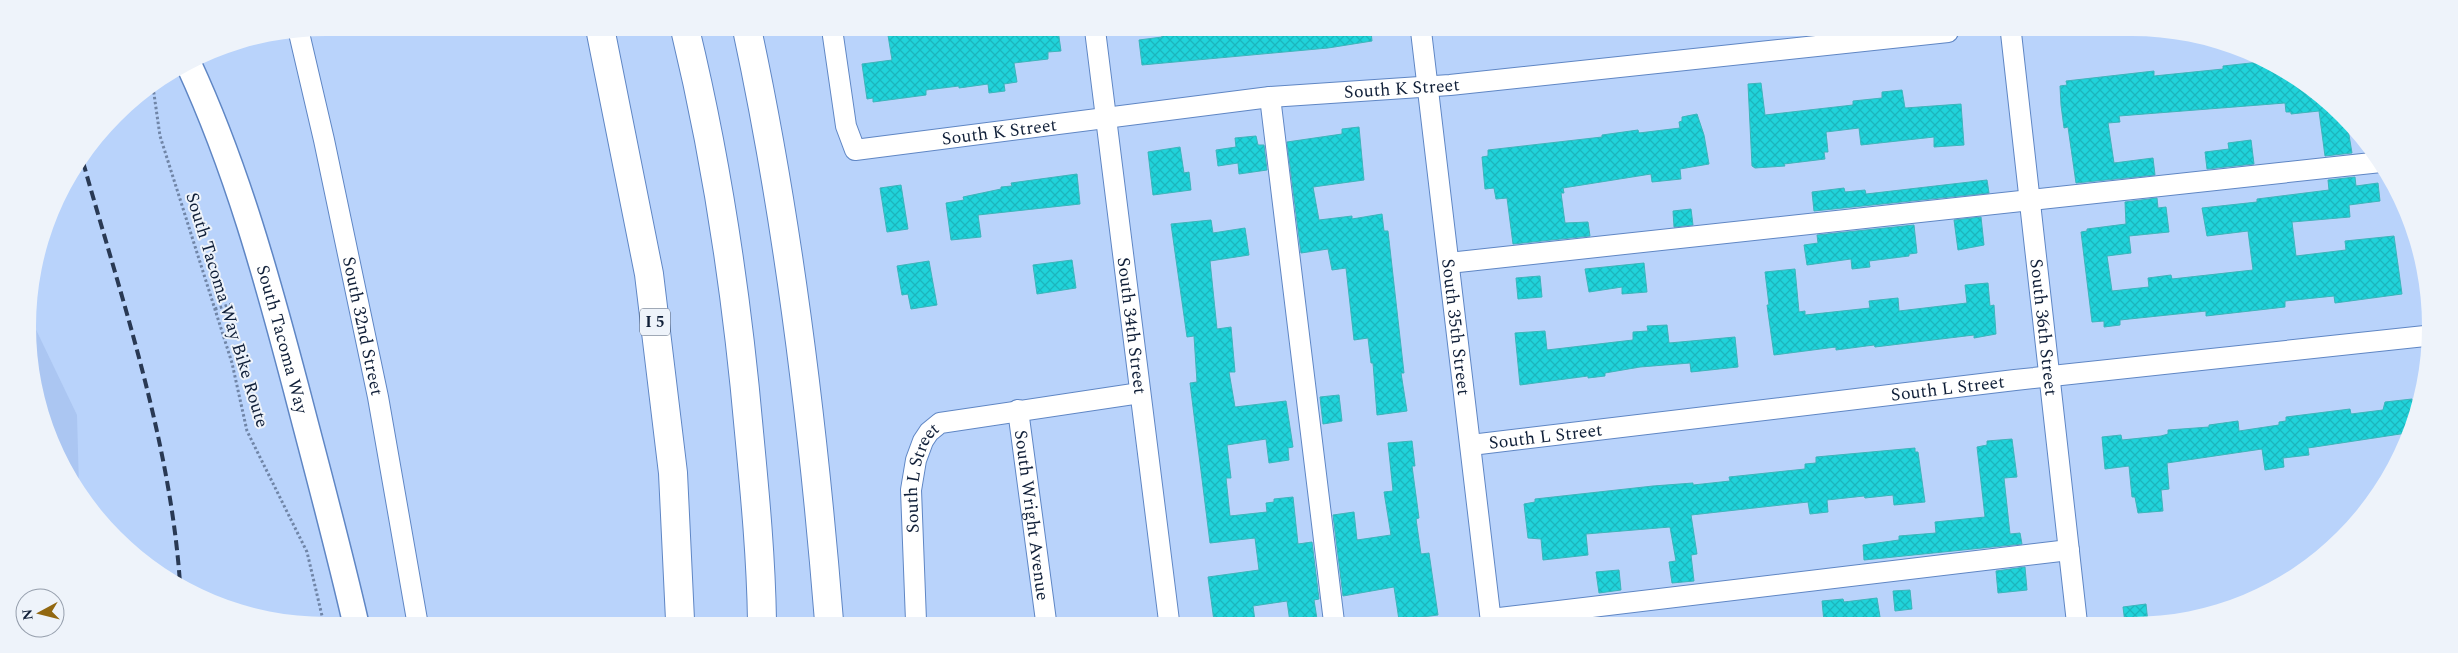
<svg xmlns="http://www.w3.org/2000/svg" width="2458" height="653" viewBox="0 0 2458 653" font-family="Spectral,serif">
<defs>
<pattern id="building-cross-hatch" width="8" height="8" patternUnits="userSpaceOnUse" patternTransform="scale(1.25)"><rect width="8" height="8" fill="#20d3da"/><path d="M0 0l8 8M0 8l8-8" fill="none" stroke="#1cb5bc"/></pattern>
</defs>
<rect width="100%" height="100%" fill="#b9d3fb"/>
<path fill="#abc6f2" d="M 29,315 L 77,415 L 79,487 L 38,404 Z"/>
<g fill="url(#building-cross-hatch)" stroke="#3cb5bb">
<path d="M 887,29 L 1058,30 L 1061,51 L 1048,52 L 1048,59 L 1014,63 L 1017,82 L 1004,84 L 1005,91 L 989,93 L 988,84 L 959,88 L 959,86 L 926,90 L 926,95 L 873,102 L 873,98 L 867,99 L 862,64 L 892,60 Z"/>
<path d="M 1161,30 L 1227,30 L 1228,36 L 1267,30 L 1371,31 L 1372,41 L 1328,48 L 1142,65 L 1139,40 L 1162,37 Z"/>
<path d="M 2260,62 L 2297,78 L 2348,129 L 2352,153 L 2325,156 L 2319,111 L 2291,114 L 2291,112 L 2286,112 L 2285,103 L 2119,116 L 2120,122 L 2108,123 L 2114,163 L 2153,158 L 2155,175 L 2076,183 L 2068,127 L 2064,128 L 2061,105 L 2060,86 L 2067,85 L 2066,81 L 2154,71 L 2154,76 L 2223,69 L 2223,66 Z"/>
<path d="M 1761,83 L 1765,115 L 1853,105 L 1853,101 L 1882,98 L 1882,92 L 1902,90 L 1905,108 L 1961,104 L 1964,145 L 1934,147 L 1934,137 L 1861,145 L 1859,128 L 1826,132 L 1828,152 L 1824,152 L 1825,159 L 1784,164 L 1785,166 L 1755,168 L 1752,166 L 1748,84 Z"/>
<path d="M 1697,114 L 1704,135 L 1709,164 L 1680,169 L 1681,179 L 1652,182 L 1651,174 L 1563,188 L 1564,193 L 1561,193 L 1565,223 L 1588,222 L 1590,236 L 1513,244 L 1507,198 L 1496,199 L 1494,188 L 1485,189 L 1482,157 L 1488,156 L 1488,150 L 1602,137 L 1602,135 L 1638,130 L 1639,133 L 1680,128 L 1679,122 L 1682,121 L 1682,117 Z"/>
<path d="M 1359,127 L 1364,180 L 1313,187 L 1319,220 L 1352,216 L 1352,219 L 1382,214 L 1384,231 L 1388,231 L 1404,373 L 1401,373 L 1407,411 L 1377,415 L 1373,363 L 1371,363 L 1368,338 L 1354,340 L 1346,268 L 1332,270 L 1328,249 L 1301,253 L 1287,142 L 1342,134 L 1342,129 Z"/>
<path d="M 1256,136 L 1258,145 L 1264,145 L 1267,170 L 1239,174 L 1238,163 L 1218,166 L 1216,150 L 1236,147 L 1235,138 Z"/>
<path d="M 2251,140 L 2254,164 L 2207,169 L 2205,152 L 2229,149 L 2228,143 Z"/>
<path d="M 1180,147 L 1184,173 L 1189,172 L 1191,190 L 1153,195 L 1148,152 Z"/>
<path d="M 1077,174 L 1080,204 L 978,215 L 981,237 L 951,240 L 946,203 L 964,200 L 963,197 L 1001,189 L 1001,187 L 1012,186 L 1011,183 Z"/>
<path d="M 2355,177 L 2356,186 L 2378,183 L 2380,201 L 2349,205 L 2350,217 L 2292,222 L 2296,256 L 2346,250 L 2345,241 L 2394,236 L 2402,294 L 2335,303 L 2334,296 L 2285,301 L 2285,307 L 2206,316 L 2206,311 L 2120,320 L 2120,325 L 2104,327 L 2104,321 L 2092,322 L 2081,232 L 2087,231 L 2087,229 L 2126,224 L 2125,202 L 2157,198 L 2158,208 L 2166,207 L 2169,232 L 2129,236 L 2131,253 L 2107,256 L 2112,291 L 2149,287 L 2148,278 L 2171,275 L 2172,279 L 2253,270 L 2248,231 L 2207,236 L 2202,208 L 2257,202 L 2257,199 L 2329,190 L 2328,180 Z"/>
<path d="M 1987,180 L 1989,193 L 1814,211 L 1812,192 L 1844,188 L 1845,192 L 1865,190 L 1866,194 Z"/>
<path d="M 901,185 L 908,229 L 887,232 L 880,188 Z"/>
<path d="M 1691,209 L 1693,225 L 1674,227 L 1673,211 Z"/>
<path d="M 1981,217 L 1984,245 L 1958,250 L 1954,220 Z"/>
<path d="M 1211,220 L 1213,233 L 1245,228 L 1249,255 L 1210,261 L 1217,329 L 1231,327 L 1235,372 L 1229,372 L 1235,407 L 1286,401 L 1293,447 L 1288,448 L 1289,460 L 1269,463 L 1266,439 L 1227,445 L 1231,478 L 1226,478 L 1230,516 L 1267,512 L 1266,503 L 1274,502 L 1274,499 L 1293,497 L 1298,544 L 1312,542 L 1319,599 L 1314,600 L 1317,619 L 1290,622 L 1287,601 L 1253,606 L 1255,621 L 1214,621 L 1208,577 L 1259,570 L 1255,538 L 1210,543 L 1190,383 L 1197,382 L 1194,336 L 1187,337 L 1171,224 Z"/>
<path d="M 1914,225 L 1917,253 L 1909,254 L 1909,256 L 1869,261 L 1870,267 L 1852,269 L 1851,259 L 1807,265 L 1804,245 L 1818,243 L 1817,235 Z"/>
<path d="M 1072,260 L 1076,288 L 1037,294 L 1033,265 Z"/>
<path d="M 929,261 L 937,305 L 911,309 L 908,294 L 902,295 L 897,266 Z"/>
<path d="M 1644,263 L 1647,292 L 1622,294 L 1622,287 L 1589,292 L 1585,269 Z"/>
<path d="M 1795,269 L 1799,312 L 1805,311 L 1805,315 L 1870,308 L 1869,301 L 1898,298 L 1899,311 L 1967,303 L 1965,285 L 1988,283 L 1990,306 L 1994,305 L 1996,334 L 1974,338 L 1974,335 L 1875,347 L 1874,345 L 1836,350 L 1836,347 L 1774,355 L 1767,305 L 1769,305 L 1765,272 Z"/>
<path d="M 1540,276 L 1542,297 L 1518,299 L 1516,278 Z"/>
<path d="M 1667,325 L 1669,343 L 1735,337 L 1738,367 L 1691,372 L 1690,363 L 1640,367 L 1605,373 L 1605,376 L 1588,378 L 1588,376 L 1520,385 L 1515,333 L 1545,331 L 1547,350 L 1633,340 L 1633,332 L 1648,331 L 1647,326 Z"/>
<path d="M 1339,395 L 1342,421 L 1323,424 L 1320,397 Z"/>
<path d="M 2412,399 L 2414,413 L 2407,433 L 2308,448 L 2309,455 L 2283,458 L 2284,467 L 2265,470 L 2262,449 L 2167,463 L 2169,489 L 2161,490 L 2163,511 L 2138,513 L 2135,497 L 2132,497 L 2129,466 L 2105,469 L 2102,437 L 2121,435 L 2122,440 L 2161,436 L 2168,434 L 2168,430 L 2209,427 L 2209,425 L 2238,421 L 2239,431 L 2279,425 L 2279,422 L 2286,421 L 2286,417 L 2350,409 L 2351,414 L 2383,410 L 2385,402 Z"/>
<path d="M 2012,439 L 2017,477 L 2004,478 L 2010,534 L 2020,533 L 2022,544 L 1864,560 L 1863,545 L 1899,540 L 1899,536 L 1936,533 L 1935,522 L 1985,517 L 1977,447 L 1987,445 L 1987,441 Z"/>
<path d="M 1412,441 L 1415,466 L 1412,466 L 1419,518 L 1416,519 L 1421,554 L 1429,553 L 1438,615 L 1399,620 L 1394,587 L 1343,596 L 1333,515 L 1354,512 L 1357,540 L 1391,535 L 1384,492 L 1393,491 L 1388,443 Z"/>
<path d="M 1915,448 L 1915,452 L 1918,452 L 1925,502 L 1894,505 L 1893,495 L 1865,498 L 1864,496 L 1827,500 L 1828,512 L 1810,514 L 1808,502 L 1691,515 L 1697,554 L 1691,555 L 1694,581 L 1672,583 L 1669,562 L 1676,561 L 1670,527 L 1586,534 L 1588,555 L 1543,560 L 1541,539 L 1528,538 L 1524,504 L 1535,502 L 1535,499 L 1653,486 L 1693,483 L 1693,485 L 1730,481 L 1729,477 L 1805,469 L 1805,464 L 1816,463 L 1816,457 Z"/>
<path d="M 2025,567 L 2027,590 L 1998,593 L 1996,571 Z"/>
<path d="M 1619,570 L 1621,590 L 1599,593 L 1596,572 Z"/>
<path d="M 1910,590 L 1912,609 L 1895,611 L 1893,591 Z"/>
<path d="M 1877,598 L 1880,617 L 1824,622 L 1822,601 L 1843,599 L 1844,602 Z"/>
<path d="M 2146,604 L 2148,623 L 2125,623 L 2123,607 Z"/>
</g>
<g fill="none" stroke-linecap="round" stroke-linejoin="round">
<g stroke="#5f86c4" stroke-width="22">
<g id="minor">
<path id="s1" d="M 832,29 L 846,126 L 855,150 L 1270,97 L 1450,85 L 1948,32"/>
<path id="s2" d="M 1095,30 L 1169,621"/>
<path id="s3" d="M 1421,31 L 1491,622"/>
<path id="s4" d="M 299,33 L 324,140 L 378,397 L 417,620"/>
<path id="s5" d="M 2011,33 L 2077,623"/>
<path d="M 1270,97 L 1334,622"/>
<path d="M 1449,263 L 2381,162"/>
<path id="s6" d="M 1018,410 L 1046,621"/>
<path id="s7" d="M 1471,445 L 2015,380 L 2425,336"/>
<path d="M 1491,619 L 2069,550"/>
<path id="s8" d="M 916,621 L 911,490 L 916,460 L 923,441 L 929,432 L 940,423 L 1140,393"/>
</g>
</g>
<g stroke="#5f86c4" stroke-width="28">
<g id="major">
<path id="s9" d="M 189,65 C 237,169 267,278 296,388 C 316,465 337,542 355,620"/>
</g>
</g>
<g stroke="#5f86c4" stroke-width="30">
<g id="highway">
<path d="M 600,28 L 649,274 L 673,473 L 680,620"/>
<path d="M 685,29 C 717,161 737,296 749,432 C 755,495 761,557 762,621"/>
<path d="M 747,29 C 789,224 813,422 829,621"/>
</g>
</g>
<g stroke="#7085a7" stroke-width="3" stroke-dasharray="2.5 2.5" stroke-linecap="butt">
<path d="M 153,87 L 160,136 L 232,363 L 247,431 L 307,552 L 323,620"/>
<path d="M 215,309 L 232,304"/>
</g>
<use href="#minor" stroke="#fff" stroke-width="20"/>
<use href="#major" stroke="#fff" stroke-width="25"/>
<use href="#highway" stroke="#fff" stroke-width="28"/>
<path stroke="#293954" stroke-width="4" stroke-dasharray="10 5" stroke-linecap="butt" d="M 83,162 C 122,300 170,440 180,583"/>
</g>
<g text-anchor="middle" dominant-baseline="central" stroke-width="4" stroke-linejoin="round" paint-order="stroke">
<rect fill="#eef3fa" stroke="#535f72" stroke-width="1" x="640" y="308.5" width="30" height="27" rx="4"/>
<g font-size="16" font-weight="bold" fill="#101f38">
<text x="655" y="322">I 5</text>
</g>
<g font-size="18" fill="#101f38" stroke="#eef3fa">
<text stroke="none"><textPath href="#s1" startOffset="674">South K Street</textPath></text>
<text stroke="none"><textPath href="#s1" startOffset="269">South K Street</textPath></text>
<text transform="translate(227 310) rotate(73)">South Tacoma Way Bike Route</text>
<text stroke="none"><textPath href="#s4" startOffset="300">South 32nd Street</textPath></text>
<text stroke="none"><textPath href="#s2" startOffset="298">South 34th Street</textPath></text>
<text stroke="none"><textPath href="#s3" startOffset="298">South 35th Street</textPath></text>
<text stroke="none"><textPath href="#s5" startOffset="296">South 36th Street</textPath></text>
<text stroke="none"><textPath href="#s9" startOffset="290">South Tacoma Way</textPath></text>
<text stroke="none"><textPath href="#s7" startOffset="480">South L Street</textPath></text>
<text stroke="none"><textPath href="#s7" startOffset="75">South L Street</textPath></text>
<text stroke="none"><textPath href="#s8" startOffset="145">South L Street</textPath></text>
<text stroke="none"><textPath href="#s6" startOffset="106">South Wright Avenue</textPath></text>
</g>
</g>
<path d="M0 0H2458V653H0ZM326 36H2132A290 290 0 0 1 2422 326V327A290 290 0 0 1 2132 617H326A290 290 0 0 1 36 327V326A290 290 0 0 1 326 36Z" fill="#eef3fa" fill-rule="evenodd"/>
<g transform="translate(40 613) rotate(263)"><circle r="24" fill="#eef3fa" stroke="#959eac"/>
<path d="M0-4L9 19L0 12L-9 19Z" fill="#926811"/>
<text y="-8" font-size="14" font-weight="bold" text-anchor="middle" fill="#101f38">N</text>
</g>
</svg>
